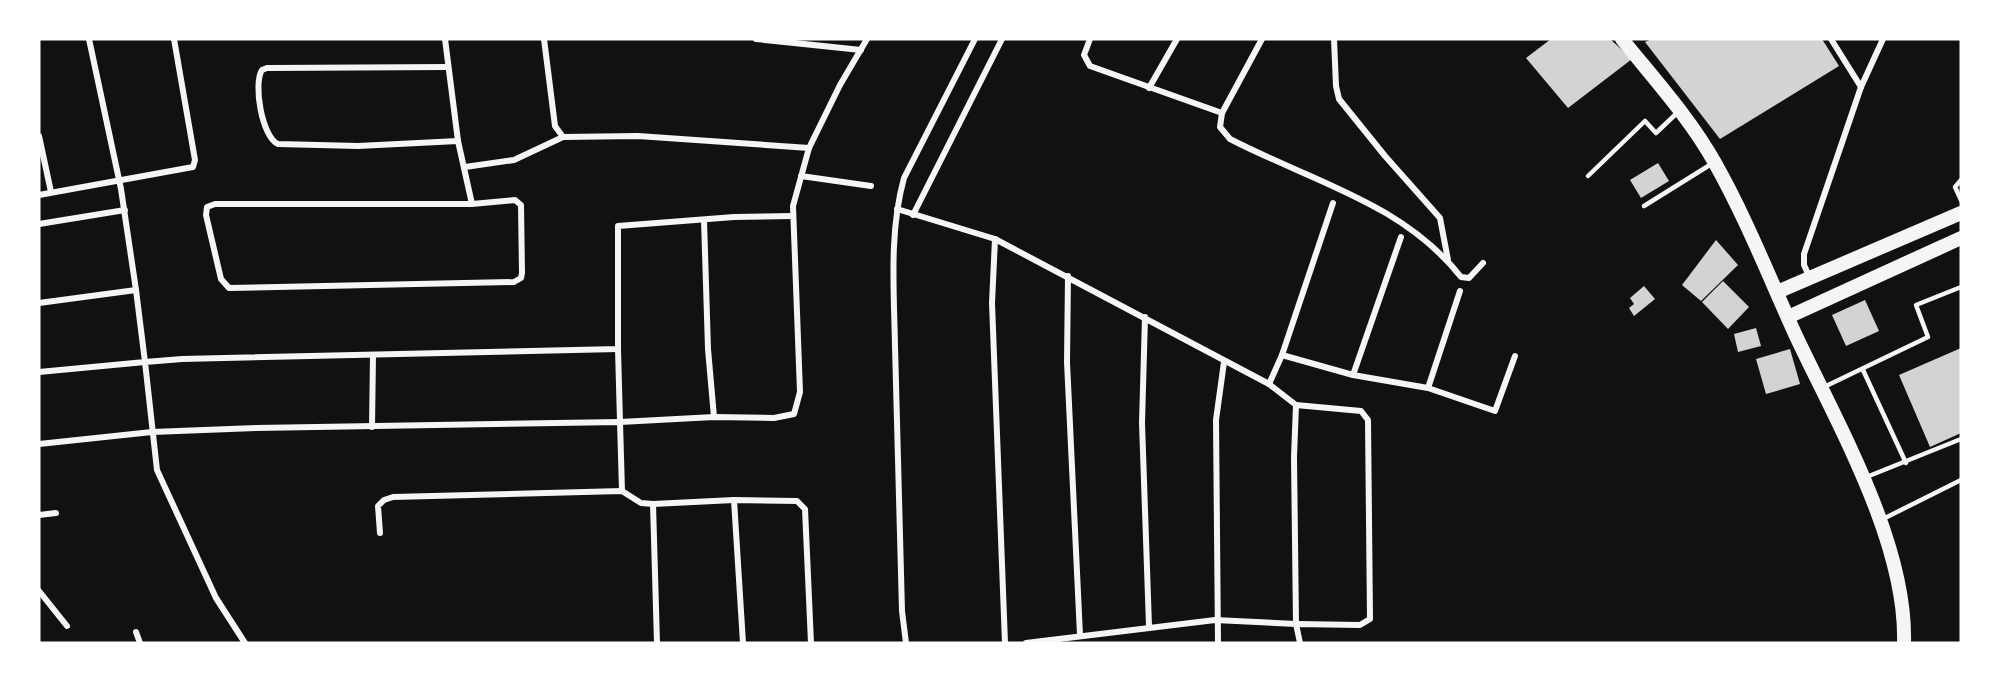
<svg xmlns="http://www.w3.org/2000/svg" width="2000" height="682" viewBox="0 0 2000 682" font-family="'PT Sans Narrow',sans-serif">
<rect width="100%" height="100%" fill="#111"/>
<g fill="#d3d3d3">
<path d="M 1551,39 L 1610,39 L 1632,59 L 1568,108 L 1526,58 Z"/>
<path d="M 1652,39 L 1822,39 L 1839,66 L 1720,139 L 1645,42 Z"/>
<path d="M 1658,163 L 1669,181 L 1641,198 L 1630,180 Z"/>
<path d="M 1716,240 L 1738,265 L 1701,301 L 1682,285 Z"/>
<path d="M 1723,281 L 1749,307 L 1728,329 L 1702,302 Z"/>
<path d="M 1644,286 L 1655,299 L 1634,316 L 1629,308 L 1634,304 L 1630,298 Z"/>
<path d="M 1865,300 L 1879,331 L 1846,346 L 1832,315 Z"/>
<path d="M 1756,328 L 1761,346 L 1738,352 L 1734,334 Z"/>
<path d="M 1961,348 L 1961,433 L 1930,447 L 1899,375 Z"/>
<path d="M 1790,349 L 1800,384 L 1766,394 L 1756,359 Z"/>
</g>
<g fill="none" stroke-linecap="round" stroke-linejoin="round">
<g stroke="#f5f5f5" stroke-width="4.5">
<path d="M 1588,176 L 1645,121 L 1656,133 L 1678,112"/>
<path d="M 1961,180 L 1955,187 L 1961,200"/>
<path d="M 1644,206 L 1713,163"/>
<path d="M 1863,370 L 1906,463"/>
<path d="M 1824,387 L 1928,337 L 1916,305 L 1961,287"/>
<path d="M 1864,478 L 1961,439"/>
<path d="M 1883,519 L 1961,480"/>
</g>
<g stroke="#f5f5f5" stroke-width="6">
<path d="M 445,39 L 458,141 L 472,204"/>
<path d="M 544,39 L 555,126 L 563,137 L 638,136 L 809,148"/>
<path d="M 756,39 L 861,50"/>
<path d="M 1090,39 L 1084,55 L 1090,66 L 1222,113 L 1220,127 L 1230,139 C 1311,181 1403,203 1461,277 L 1469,278 L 1483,263"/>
<path d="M 1334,39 L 1336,86 L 1339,99 L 1385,156 L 1440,218 L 1448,260"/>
<path d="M 1831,39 L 1861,87"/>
<path d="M 448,67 L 267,68 L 262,70 C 253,84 262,137 278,144 L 358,146 L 458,141"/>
<path d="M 1149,88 L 1177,39"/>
<path d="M 1222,113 L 1262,39"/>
<path d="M 39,136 L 51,192"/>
<path d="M 465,167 L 514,160 L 563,137"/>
<path d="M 801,176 L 871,186"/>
<path d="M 39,195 L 193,167 L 195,160 L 174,39"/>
<path d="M 515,200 L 521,205 L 522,273 L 521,278 L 514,282 L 229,288 L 221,279 L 206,215 L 207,207 L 215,204 L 472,204 Z"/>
<path d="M 897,209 L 995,239 L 1269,384 L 1296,405 L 1294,457 L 1296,624 L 1215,620 L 1026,643"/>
<path d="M 913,215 L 1002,39"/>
<path d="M 704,220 L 708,349 L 714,417"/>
<path d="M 39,224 L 125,210"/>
<path d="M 995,239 L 992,303 L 1005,643"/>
<path d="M 1068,276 L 1067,362 L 1080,635"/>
<path d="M 1810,278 L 1804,265 L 1804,254 L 1861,87 L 1883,39"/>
<path d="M 39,303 L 136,290 L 121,189 L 89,39"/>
<path d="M 1145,317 L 1142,423 L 1149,626"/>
<path d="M 618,349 L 620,422 L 714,417 L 774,418 L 794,414 L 800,392 L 793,206 L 809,148 L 840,85 L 867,39"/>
<path d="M 1282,355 L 1333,203"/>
<path d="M 39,372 L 145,362 L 136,290"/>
<path d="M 1353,375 L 1401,237"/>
<path d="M 1269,384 L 1282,355 L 1353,375 L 1428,388 L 1495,411 L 1515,356"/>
<path d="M 1428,388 L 1460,291"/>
<path d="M 1296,405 L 1361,411 L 1368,420 L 1370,619 L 1360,625 L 1296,624 L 1300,643"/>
<path d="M 372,427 L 373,355"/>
<path d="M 39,444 L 152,432 L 256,428 L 620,422 L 622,491"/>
<path d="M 653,504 L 657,643"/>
<path d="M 39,515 L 56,513"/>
<path d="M 380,533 L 378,506 L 384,500 L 393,497 L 622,491 L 641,503 L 653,504 L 734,500"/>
<path d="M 39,591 L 67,626"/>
<path d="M 136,632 L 140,643"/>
<path d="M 245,643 L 216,598 L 157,470 L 145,362 L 182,359 L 618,349 L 618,226 L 734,217 L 793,216"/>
<path d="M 743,643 L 734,500 L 797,501 L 805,509 L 811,643"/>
<path d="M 906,643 L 902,611 C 900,523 897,434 895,346 C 894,290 889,232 904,178 L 975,39"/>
<path d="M 1218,643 L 1216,420 L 1224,362"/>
</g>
<g stroke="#f5f5f5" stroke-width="14">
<path d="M 1622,39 C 1654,79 1690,118 1715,163 C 1746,218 1770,279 1796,336 C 1838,425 1907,544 1904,643"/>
<path d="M 1777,292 L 1961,213"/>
<path d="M 1788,317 L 1961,238"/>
</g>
</g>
<rect width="2000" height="682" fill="none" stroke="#ffffff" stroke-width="81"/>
</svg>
